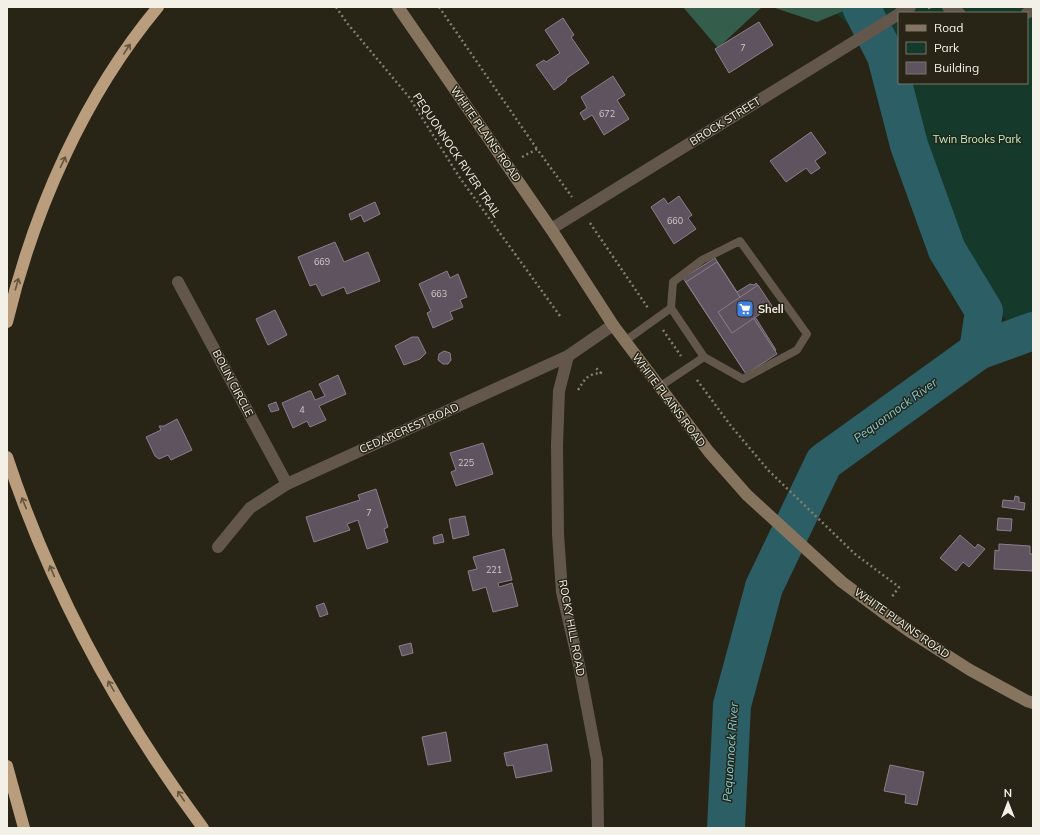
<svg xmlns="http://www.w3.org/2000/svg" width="1040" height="835" viewBox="0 0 1040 835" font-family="Mulish,sans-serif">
<rect width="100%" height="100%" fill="#282516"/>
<path fill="#15392a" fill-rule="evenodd" d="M 829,7 L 1033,7 L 1033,316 L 1010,324 L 989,300 L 944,194 L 899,113 L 872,46 ZM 899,13 L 1027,13 L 1027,83 L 899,83 Z"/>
<g fill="#355d4b">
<path d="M 683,7 L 762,7 L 718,48 Z"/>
<path d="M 772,7 L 853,7 L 817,22 Z"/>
</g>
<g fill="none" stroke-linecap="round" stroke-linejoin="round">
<g stroke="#2b5e65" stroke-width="38">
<path d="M 861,7 L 886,56 L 909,145 L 947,250 L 984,311 L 978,351"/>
<path d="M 726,828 L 732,705 L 764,587 L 824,462 L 978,351 L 1033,331"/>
</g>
</g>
<g fill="#5f5360" stroke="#8b7e8c">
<path d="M 563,18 L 574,35 L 571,37 L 589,63 L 567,78 L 566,81 L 554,90 L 536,65 L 544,60 L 546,62 L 560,53 L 545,30 Z"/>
<path d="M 759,22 L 773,45 L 729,73 L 715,49 Z"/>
<path d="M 613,76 L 625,95 L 617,100 L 629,119 L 604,135 L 592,115 L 584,120 L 580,113 L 587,108 L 581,97 Z"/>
<path d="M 811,132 L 826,153 L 815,161 L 820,168 L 811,174 L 806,168 L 786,182 L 770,161 Z"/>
<path d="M 679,196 L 692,215 L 688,218 L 696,229 L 674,244 L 651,207 L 664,198 L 668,204 Z"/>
<path d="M 375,202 L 380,214 L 364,222 L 361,215 L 351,220 L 349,214 Z"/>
<path d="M 335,242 L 344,262 L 368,252 L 380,281 L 347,294 L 344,287 L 322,296 L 316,284 L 310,286 L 298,257 Z"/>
<path d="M 715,258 L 737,292 L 750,284 L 754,285 L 756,283 L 768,301 L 764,304 L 766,307 L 754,315 L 776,350 L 744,371 L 683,278 Z"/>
<path d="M 717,262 L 777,354 L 746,374 L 686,282 Z"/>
<path d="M 447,271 L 450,278 L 458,274 L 467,297 L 460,300 L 463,307 L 450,312 L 453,319 L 433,328 L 427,313 L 431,311 L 419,284 Z"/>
<path d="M 758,285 L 772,306 L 732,333 L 718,312 Z"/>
<path d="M 275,310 L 287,335 L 268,345 L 256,319 Z"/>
<path d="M 412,337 L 418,337 L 426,353 L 420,359 L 404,365 L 395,346 Z"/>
<path d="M 444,351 L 450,353 L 451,360 L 448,364 L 443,364 L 438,360 L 439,354 Z"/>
<path d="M 338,375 L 346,394 L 319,406 L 326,420 L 310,427 L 307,421 L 293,428 L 282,403 L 309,391 L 311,391 L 315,400 L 325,396 L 319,384 Z"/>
<path d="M 276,402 L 279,410 L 271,412 L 268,405 Z"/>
<path d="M 177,419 L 192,450 L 171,460 L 168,455 L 159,459 L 155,456 L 146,437 L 161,430 L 159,426 L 164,426 Z"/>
<path d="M 483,443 L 493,474 L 456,486 L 451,472 L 456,470 L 450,453 Z"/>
<path d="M 376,489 L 388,527 L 384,529 L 388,542 L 367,549 L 358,520 L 347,524 L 350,530 L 314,542 L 306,517 L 360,500 L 358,495 Z"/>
<path d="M 1015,496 L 1019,497 L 1019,502 L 1025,503 L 1024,510 L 1002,507 L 1003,500 L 1014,501 Z"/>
<path d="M 465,516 L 469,535 L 453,539 L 449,519 Z"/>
<path d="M 998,518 L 1012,519 L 1011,531 L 997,530 Z"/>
<path d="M 442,534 L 444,542 L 434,544 L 433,537 Z"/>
<path d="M 960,535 L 975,548 L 978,544 L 985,549 L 969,567 L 963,562 L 956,571 L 940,558 Z"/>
<path d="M 999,544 L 1030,546 L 1030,554 L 1033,554 L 1033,571 L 994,569 L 995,550 L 999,551 Z"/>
<path d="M 504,549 L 512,580 L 498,583 L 499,587 L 512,583 L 518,606 L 493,612 L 486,587 L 473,591 L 468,571 L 477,569 L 473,557 Z"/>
<path d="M 324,603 L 328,614 L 320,617 L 316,606 Z"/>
<path d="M 411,643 L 413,653 L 402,656 L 399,646 Z"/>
<path d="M 446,732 L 451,761 L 428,765 L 422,737 Z"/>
<path d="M 547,744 L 552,771 L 516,778 L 513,765 L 507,766 L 504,753 Z"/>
<path d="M 890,765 L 924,772 L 917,805 L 905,803 L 906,795 L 884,791 Z"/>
</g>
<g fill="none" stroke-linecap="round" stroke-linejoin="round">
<g stroke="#827f72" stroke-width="2.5" stroke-dasharray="2 3" stroke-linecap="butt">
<path d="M 336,7 L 347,23 L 409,97 L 460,178 L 560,316"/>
<path d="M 439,7 L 537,149"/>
<path d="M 929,7 L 930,13"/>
<path d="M 522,157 L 537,149 L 572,197"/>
<path d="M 590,223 L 648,308"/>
<path d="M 663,330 L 681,356"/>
<path d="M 697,380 L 731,426 L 769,471 L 855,554 L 899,587 L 891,598"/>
<path d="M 578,390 C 585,379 587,374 601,373 L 596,368"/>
</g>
<g stroke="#63574b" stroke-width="8">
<path d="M 671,308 L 673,282 L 702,260 L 740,241 L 807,334 L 797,350 L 743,379 L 704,357"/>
<path d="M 625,341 L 671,308 L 704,357 L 659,387"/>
</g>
<g stroke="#63574b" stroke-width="12">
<path d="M 948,7 L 959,13"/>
<path d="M 900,13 L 910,7"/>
<path d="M 1027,13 L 1033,10"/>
<path d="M 551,229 L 899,14"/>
<path d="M 178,282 L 287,484"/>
<path d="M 568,356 L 559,391 L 557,445 L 558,534 L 562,592 L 579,665 L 597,760 L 598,828"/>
<path d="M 218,547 L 250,508 L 287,484 L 568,356 L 613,325"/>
</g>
<path stroke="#86745f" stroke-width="12" d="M 398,7 L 551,229 L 613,325 L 709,452 L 747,495 L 842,582 L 881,611 L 912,633 L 970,670 L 1027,701 L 1033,703"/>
<g stroke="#b99d7d" stroke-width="12">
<path d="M 7,322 C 34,210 84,96 158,7"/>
<path d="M 7,457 C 51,590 120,716 203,828"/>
<path d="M 7,766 L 24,828"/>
</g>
</g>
<defs><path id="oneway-shaft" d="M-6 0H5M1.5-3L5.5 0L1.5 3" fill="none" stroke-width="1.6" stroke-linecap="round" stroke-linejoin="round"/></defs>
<g stroke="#62553f">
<use href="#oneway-shaft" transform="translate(127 49) rotate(-57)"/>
<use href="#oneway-shaft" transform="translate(63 162) rotate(-65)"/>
<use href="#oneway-shaft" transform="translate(17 284) rotate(-74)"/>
<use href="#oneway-shaft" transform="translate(24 503) rotate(-112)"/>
<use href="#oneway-shaft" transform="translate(52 571) rotate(-113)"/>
<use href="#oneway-shaft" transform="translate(111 686) rotate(-120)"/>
<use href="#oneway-shaft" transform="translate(181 796) rotate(-124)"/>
</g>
<defs>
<g id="supermarket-square" transform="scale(0.9)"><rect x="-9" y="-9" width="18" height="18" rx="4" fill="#3f7fe0" stroke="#282516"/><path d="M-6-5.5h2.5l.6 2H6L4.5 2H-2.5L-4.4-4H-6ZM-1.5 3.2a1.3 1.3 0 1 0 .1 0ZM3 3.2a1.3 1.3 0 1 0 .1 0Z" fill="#fff"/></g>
</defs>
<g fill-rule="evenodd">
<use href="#supermarket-square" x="745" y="309"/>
</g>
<g text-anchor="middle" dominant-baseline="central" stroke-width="3" stroke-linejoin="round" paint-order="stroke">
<g font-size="9" fill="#cecac5">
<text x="743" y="47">7</text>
<text x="607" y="113">672</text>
<text x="675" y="220">660</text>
<text x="322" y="261">669</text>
<text x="439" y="293">663</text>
<text x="302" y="409">4</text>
<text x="466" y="462">225</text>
<text x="369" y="512">7</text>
<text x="494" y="569">221</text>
</g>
<g font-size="11" fill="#f3f1e7" stroke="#282516">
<text transform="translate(725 121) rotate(-32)">BROCK STREET</text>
<text transform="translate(486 134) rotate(55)">WHITE PLAINS ROAD</text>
<text transform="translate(457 155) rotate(56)">PEQUONNOCK RIVER TRAIL</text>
<text transform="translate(233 383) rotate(62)">BOLIN CIRCLE</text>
<text transform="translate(669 400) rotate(53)">WHITE PLAINS ROAD</text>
<text transform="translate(409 428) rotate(-24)">CEDARCREST ROAD</text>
<text transform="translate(902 623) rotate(35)">WHITE PLAINS ROAD</text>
<text transform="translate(572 628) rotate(79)">ROCKY HILL ROAD</text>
</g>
<g font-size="11" fill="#aef5d3" stroke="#282516">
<text x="977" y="139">Twin Brooks Park</text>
</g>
<g font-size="11" font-weight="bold" fill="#f3f1e7" stroke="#282516" text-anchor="start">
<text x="758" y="309">Shell</text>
</g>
<g font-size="12" font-style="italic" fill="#7ad0dc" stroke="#282516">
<text transform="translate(895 410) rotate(-36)">Pequonnock River</text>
<text transform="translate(730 752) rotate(-86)">Pequonnock River</text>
</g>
</g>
<rect width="1040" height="835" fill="none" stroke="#f3f1e7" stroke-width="16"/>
<rect x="898" y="12" width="130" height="72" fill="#282516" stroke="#79776a"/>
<rect x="906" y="25" width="20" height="6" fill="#86745f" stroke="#79776a"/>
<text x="934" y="32" font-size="12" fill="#f3f1e7">Road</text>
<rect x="906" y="42" width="20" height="12" fill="#15392a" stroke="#79776a"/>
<text x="934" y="52" font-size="12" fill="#f3f1e7">Park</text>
<rect x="906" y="62" width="20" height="12" fill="#5f5360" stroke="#79776a"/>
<text x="934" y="72" font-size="12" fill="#f3f1e7">Building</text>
<g transform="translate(1008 803)" stroke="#282516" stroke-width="3" paint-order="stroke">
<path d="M0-3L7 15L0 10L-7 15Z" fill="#f3f1e7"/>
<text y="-6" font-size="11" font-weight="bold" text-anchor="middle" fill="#f3f1e7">N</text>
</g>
</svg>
